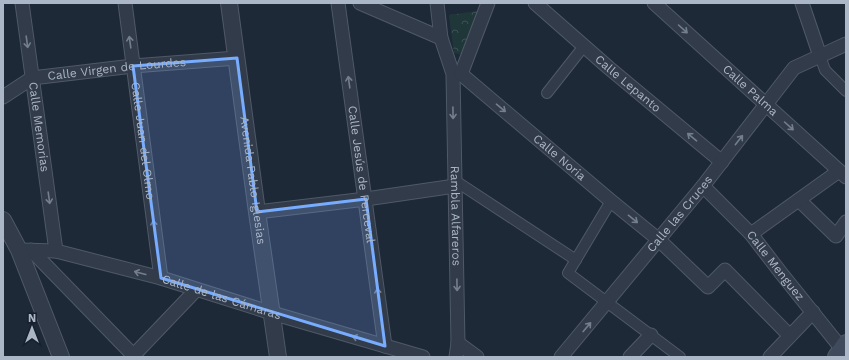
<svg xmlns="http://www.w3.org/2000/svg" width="849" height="360" viewBox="0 0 849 360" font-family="'Work Sans',sans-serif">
<defs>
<pattern id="park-crowns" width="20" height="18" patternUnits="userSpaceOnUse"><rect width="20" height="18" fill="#203739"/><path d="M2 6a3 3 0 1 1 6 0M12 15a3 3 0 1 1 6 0" fill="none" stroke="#3e5254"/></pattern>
</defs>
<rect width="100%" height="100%" fill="#1e2938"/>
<path fill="url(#park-crowns)" d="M 478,11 L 461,54 L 454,53 L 449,15 Z"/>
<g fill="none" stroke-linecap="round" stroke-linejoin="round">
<g stroke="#4f5967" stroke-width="12">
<g id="pedestrian">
<path d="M 820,56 L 825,70 L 846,91"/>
<path d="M 547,93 L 584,46"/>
<path d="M 454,180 L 576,260"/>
<path d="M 611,201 L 568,273 L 680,357"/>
</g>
</g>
<g stroke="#4f5967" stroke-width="15">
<g id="minor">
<path id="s1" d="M 22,3 L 56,251"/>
<path id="s2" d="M 125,3 L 161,278"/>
<path id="s3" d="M 338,3 L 385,346"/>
<path d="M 360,3 L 441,38"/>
<path id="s4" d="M 437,3 L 441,38 L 453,74 L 458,343 L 456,357"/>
<path id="s5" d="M 535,3 L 609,68 L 722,162"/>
<path id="s6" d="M 654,3 L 846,177"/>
<path d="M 802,3 L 820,56"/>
<path id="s7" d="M 461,74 L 611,201 L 659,240 L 708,287 L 725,270 L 790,336"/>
<path d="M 461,74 L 488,3"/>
<path id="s8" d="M 3,97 L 32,78 L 133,66 L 237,58"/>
<path id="s9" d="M 703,186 L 751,234 L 781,273 L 846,354"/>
<path d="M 799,200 L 836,236 L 846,222"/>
<path d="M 257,212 L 366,199 L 455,186"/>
<path d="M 751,234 L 839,171"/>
<path id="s10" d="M 19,250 L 56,251 L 161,278 L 272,313 L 423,357"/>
<path d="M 31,250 L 135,357"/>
<path d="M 458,343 L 477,357"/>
<path d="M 132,357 L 196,290"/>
<path id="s11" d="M 561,357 L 703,186 L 794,68 L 846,44"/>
<path d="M 630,357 L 651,335"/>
<path d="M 770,357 L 813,312"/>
</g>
</g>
<g stroke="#4f5967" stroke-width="18">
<g id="tertiary">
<path id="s12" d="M 229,3 L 257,212 L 278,357"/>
<path d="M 3,220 L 19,250 L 61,357"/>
</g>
</g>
<g stroke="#4f5967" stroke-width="20">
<path id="secondary" d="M 837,357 L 846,344"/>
</g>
<use href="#pedestrian" stroke="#313b49" stroke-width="10"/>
<use href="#minor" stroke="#313b49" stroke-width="13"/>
<use href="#tertiary" stroke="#313b49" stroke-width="16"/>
<use href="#secondary" stroke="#3f4a5c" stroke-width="18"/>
</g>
<defs><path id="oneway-shaft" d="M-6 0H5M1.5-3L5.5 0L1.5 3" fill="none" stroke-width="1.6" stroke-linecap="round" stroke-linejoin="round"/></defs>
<g stroke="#747f8e">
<use href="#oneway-shaft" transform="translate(683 29) rotate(42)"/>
<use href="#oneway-shaft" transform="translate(27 42) rotate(82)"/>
<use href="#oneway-shaft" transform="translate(130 42) rotate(-98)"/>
<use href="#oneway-shaft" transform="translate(349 82) rotate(-98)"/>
<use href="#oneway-shaft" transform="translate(501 108) rotate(40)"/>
<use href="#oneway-shaft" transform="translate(453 113) rotate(89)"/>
<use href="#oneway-shaft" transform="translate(789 126) rotate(42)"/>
<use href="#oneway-shaft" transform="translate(692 137) rotate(-140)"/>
<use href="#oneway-shaft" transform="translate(739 140) rotate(-52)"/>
<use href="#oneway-shaft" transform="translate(49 198) rotate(82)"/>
<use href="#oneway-shaft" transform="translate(633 219) rotate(39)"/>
<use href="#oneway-shaft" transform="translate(154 226) rotate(-98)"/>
<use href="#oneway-shaft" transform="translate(140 273) rotate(-165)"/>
<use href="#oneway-shaft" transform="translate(457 285) rotate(89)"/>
<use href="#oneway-shaft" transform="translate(378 294) rotate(-98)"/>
<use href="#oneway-shaft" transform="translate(587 327) rotate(-50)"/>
<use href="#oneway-shaft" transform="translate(358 338) rotate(-164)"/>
</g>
<path fill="#77acff" fill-opacity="0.2" stroke="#77acff" stroke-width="3" stroke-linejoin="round" d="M 237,58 L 257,212 L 366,199 L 385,346 L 161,278 L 133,66 Z"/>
<g text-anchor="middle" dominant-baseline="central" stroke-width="3" stroke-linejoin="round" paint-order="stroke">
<g font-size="12" fill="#abb6c6" stroke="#17202d">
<text stroke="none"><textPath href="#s8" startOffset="120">Calle Virgen de Lourdes</textPath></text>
<text stroke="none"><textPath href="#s5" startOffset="123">Calle Lepanto</textPath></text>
<text stroke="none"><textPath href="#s6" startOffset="130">Calle Palma</textPath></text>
<text stroke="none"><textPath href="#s1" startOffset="125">Calle Memorias</textPath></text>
<text stroke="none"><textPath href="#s2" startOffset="139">Calle Juan del Olmo</textPath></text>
<text stroke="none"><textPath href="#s7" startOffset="129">Calle Noria</textPath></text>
<text stroke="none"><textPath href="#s3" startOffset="173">Calle Jesús de Perceval</textPath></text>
<text stroke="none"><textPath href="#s12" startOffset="179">Avenida Pablo Iglesias</textPath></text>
<text stroke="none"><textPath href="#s11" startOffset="186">Calle las Cruces</textPath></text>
<text stroke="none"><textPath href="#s4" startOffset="215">Rambla Alfareros</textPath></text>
<text stroke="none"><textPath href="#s9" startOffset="108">Calle Menguez</textPath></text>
<text stroke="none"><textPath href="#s10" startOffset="209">Calle de las Cámaras</textPath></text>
</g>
</g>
<rect width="849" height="360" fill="none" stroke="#abb6c6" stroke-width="8"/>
<g transform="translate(32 328)" stroke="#17202d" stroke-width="3" paint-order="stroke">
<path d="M0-3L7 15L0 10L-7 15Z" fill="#abb6c6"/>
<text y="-6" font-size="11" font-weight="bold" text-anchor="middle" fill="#abb6c6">N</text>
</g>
</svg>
